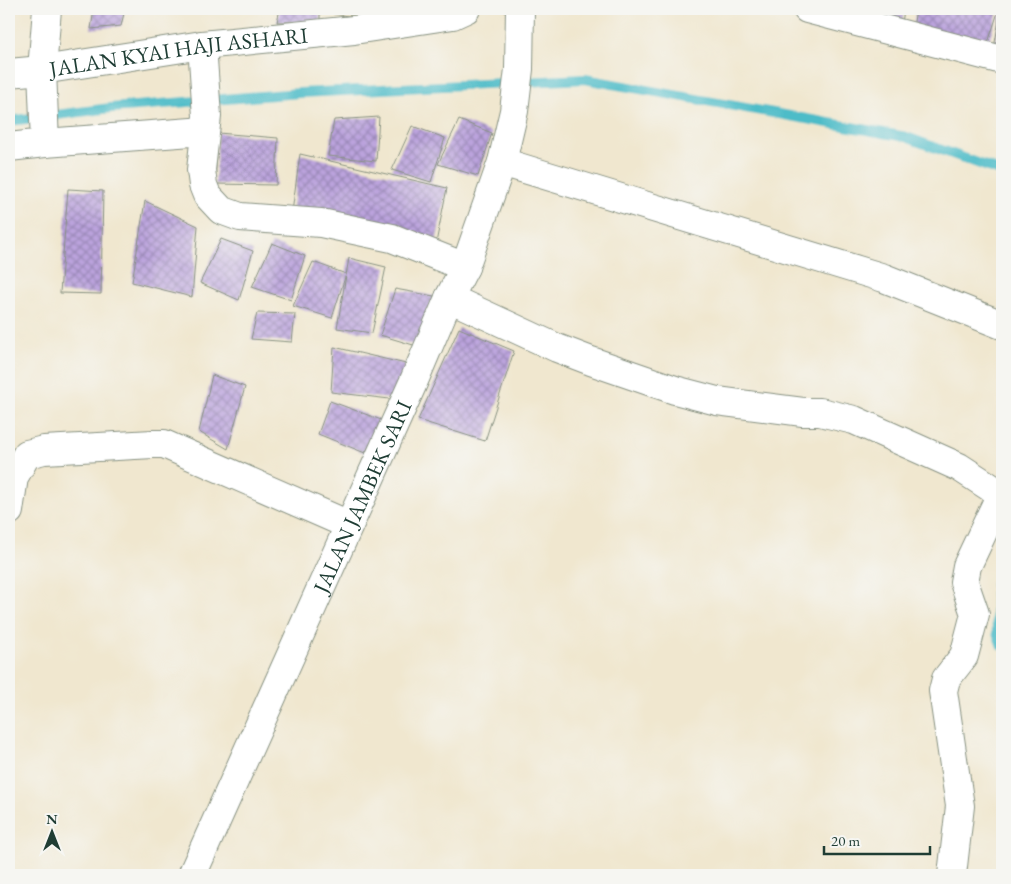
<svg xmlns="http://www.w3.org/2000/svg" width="1011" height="884" viewBox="0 0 1011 884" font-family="'EB Garamond',serif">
<defs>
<pattern id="building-cross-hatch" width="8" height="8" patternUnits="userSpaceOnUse" patternTransform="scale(1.25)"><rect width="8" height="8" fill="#bba3dd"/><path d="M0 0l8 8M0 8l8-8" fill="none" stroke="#9786b4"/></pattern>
</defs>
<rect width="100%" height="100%" fill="#f6f6f2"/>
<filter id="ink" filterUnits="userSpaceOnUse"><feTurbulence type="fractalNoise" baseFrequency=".02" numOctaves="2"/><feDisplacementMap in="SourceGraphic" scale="10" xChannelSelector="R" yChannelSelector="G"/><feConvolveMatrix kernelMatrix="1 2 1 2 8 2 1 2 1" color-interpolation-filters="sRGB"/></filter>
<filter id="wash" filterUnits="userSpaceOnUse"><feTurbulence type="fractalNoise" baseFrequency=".0096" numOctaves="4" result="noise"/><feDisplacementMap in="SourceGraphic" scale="20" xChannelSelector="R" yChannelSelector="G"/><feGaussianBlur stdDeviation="1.12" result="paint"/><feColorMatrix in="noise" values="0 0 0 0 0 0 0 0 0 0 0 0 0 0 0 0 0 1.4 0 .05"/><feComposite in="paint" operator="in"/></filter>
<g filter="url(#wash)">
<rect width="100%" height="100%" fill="#f0e7cf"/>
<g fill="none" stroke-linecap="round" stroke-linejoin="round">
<g stroke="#4ebcc8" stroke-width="10">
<path d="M 9,121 L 111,108 L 300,93 L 585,79 L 906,137 L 1002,172"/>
<path d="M 1002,570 L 996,584 L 997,633 L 1002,646"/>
</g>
</g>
<g id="blocks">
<g fill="url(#building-cross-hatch)">
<path d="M 94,9 L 125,9 L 121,26 L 91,29 Z"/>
<path d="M 280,9 L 320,9 L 320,22 L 277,22 Z"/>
<path d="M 334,9 L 366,9 L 365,18 L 333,14 Z"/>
<path d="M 370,9 L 414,9 L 369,15 Z"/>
<path d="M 844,9 L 904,9 L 902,24 Z"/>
<path d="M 916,9 L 999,9 L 987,46 L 913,28 Z"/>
<path d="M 1001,9 L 1002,9 L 1002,50 L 994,48 Z"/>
<path d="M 379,117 L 376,161 L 328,156 L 334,120 Z"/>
<path d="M 459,120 L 492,133 L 478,176 L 438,164 Z"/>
<path d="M 412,126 L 445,138 L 431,182 L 392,170 Z"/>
<path d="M 218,133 L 278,138 L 276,185 L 215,184 Z"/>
<path d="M 300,154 L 447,188 L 436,243 L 292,212 Z"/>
<path d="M 68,189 L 103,191 L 101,294 L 60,293 Z"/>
<path d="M 145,201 L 198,226 L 192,297 L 132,282 Z"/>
<path d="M 221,239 L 253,251 L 239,300 L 200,283 Z"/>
<path d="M 272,243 L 305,256 L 291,300 L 252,287 Z"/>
<path d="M 349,258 L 386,267 L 372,333 L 337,328 Z"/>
<path d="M 313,262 L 346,274 L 332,318 L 293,306 Z"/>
<path d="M 395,289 L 434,296 L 420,347 L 380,335 Z"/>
<path d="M 257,313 L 295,314 L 292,342 L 251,339 Z"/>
<path d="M 459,328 L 514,351 L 485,441 L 418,420 Z"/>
<path d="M 334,347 L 406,364 L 398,400 L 331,392 Z"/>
<path d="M 212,375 L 245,387 L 228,449 L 199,432 Z"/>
<path d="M 330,401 L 384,421 L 365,453 L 318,434 Z"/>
</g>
</g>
</g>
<g filter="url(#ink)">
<use href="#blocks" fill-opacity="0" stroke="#889282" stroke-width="1"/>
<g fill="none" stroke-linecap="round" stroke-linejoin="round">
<g stroke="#889282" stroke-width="30">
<g id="minor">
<path d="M 807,9 L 1002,60"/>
<path d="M 202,45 L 207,116 L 201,170 L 203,185 L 207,195 L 221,210 L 240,217 L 321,223 L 392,238 L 465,267"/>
<path d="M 45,143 L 42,70 L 47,9"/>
<path d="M 9,147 L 45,143 L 205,131"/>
<path d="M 502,162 L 884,278 L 1002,325"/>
<path d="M 449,298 L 557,348 L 591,361 L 675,390 L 717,401 L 803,412 L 820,412 L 854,420 L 959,467 L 1002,495"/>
<path d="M 9,511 L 14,477 L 27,454 L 44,450 L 153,444 L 164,444 L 349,525"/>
<path id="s1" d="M 192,875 L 413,383 L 449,298 L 465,267 L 502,162 L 514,111 L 519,69 L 520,9"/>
<path d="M 952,875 L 960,806 L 943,691 L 946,679 L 964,656 L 975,614 L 964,582 L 967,566 L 1001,494"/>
</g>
</g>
<g stroke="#889282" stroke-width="30">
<g id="secondary">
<path id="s2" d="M 9,73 L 42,70 L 202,45 L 354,30 L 453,15 L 466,9"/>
</g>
</g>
<use href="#minor" stroke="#fff" stroke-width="28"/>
<use href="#secondary" stroke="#fff" stroke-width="28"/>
</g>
</g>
<g text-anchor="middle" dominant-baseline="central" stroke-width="4" stroke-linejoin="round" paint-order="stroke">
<g font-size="22" fill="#1f3d34" stroke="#f6f6f2">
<text stroke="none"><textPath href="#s2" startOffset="171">JALAN KYAI HAJI ASHARI</textPath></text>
<text stroke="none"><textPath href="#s1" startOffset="415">JALAN JAMBEK SARI</textPath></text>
</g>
</g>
<rect width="1011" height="884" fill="none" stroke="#f6f6f2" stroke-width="30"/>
<g transform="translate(52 832)" stroke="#f6f6f2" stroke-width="4" paint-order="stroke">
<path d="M0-4L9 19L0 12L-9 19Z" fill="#1f3d34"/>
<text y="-8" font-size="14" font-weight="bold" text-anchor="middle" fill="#1f3d34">N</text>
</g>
<path d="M824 846v8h106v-8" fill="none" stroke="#1f3d34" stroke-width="2.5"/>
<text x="831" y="846" font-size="15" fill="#1f3d34" stroke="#f6f6f2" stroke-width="4" paint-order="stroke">20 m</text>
</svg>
